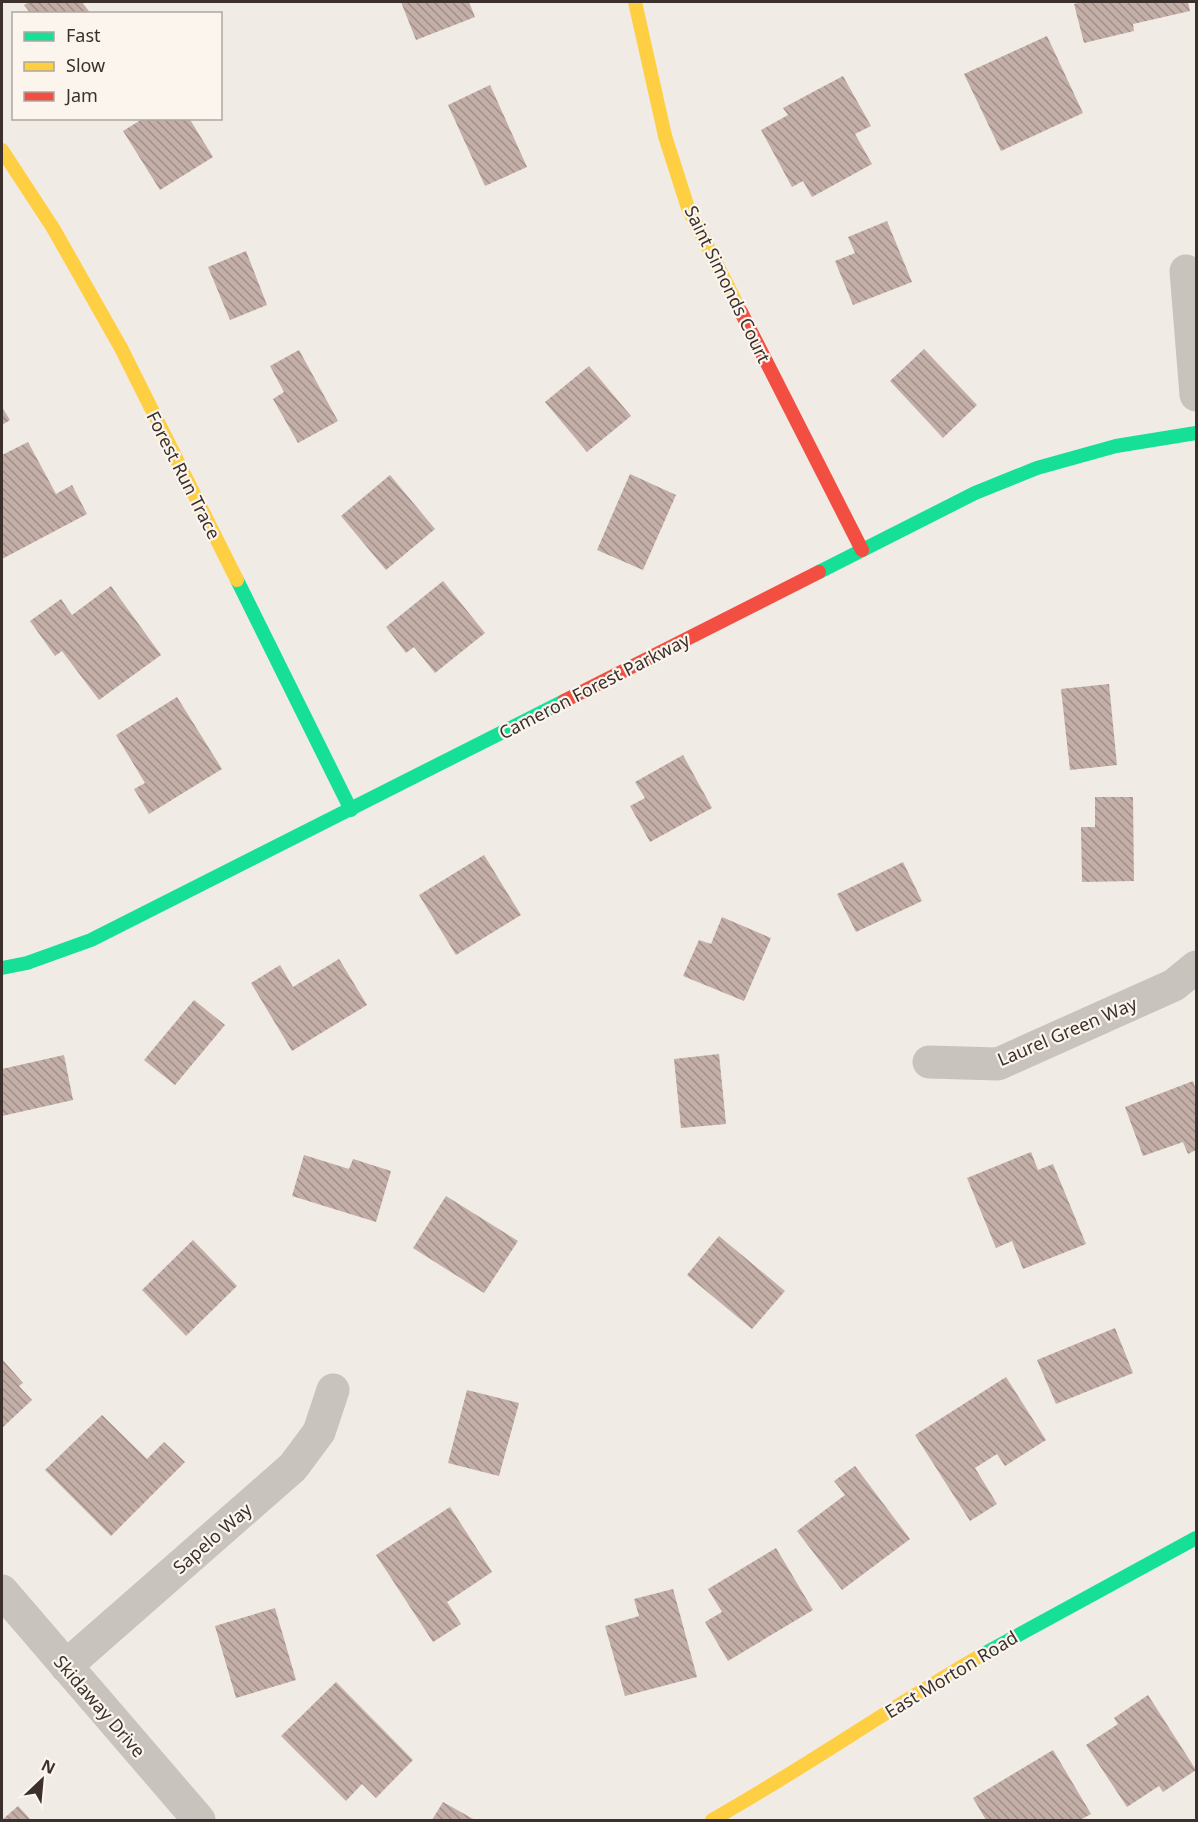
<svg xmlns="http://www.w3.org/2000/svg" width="1198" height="1822" viewBox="0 0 1198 1822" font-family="'Noto Sans',sans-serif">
<defs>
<pattern id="building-back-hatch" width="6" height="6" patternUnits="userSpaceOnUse" patternTransform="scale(1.5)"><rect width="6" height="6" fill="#c3afa7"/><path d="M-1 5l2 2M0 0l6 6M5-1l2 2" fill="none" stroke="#a08f88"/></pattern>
</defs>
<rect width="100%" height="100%" fill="#f0ebe5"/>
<g fill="url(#building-back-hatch)">
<path d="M 29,2 L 82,2 L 91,14 L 31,14 L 24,5 Z"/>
<path d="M 401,2 L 469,2 L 475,17 L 416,40 Z"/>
<path d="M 1083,2 L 1188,2 L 1190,11 L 1133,24 L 1134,31 L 1084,43 L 1074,4 Z"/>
<path d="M 1047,36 L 1083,113 L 1001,151 L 964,74 Z"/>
<path d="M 843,76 L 871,126 L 855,134 L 872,164 L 812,197 L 803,181 L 792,187 L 761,130 L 788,115 L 783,108 Z"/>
<path d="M 490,85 L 527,167 L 485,186 L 448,105 Z"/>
<path d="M 144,118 L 189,118 L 213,157 L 160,190 L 123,131 Z"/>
<path d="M 887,221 L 912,282 L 853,305 L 835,261 L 855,253 L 848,237 Z"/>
<path d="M 246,251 L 267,305 L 230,320 L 208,267 Z"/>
<path d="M 924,349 L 977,405 L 943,438 L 890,381 Z"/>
<path d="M 299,350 L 338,421 L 298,443 L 273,399 L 284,392 L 270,366 Z"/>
<path d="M 589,366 L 631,416 L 587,452 L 545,402 Z"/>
<path d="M 2,407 L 10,420 L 2,425 Z"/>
<path d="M 28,442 L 56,494 L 72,485 L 87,514 L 2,559 L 2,455 Z"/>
<path d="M 630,474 L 676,495 L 643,570 L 597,550 Z"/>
<path d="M 390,475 L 435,529 L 386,570 L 341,516 Z"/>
<path d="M 443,581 L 485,633 L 435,673 L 414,647 L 406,653 L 386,627 Z"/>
<path d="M 111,586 L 161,655 L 99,700 L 62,651 L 55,656 L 30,621 L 61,599 L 72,615 Z"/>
<path d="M 1109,684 L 1117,765 L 1070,770 L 1061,689 Z"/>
<path d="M 177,697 L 222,769 L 149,814 L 134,789 L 145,783 L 116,735 Z"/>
<path d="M 683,755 L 712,808 L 650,842 L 630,806 L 645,798 L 635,782 Z"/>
<path d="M 1095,797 L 1133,797 L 1134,881 L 1082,882 L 1081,827 L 1095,827 Z"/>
<path d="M 484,855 L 521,915 L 456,955 L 419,895 Z"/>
<path d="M 903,862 L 922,901 L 856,932 L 837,894 Z"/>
<path d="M 722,917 L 771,938 L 744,1001 L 683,976 L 699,940 L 711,944 Z"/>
<path d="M 339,959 L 367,1005 L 292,1051 L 251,983 L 280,965 L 293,987 Z"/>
<path d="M 194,1000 L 225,1025 L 175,1085 L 144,1060 Z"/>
<path d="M 719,1054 L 726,1124 L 681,1128 L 674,1059 Z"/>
<path d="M 64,1055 L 73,1100 L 2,1116 L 2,1069 Z"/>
<path d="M 1193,1081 L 1196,1090 L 1196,1150 L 1188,1154 L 1183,1142 L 1143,1156 L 1125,1107 Z"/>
<path d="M 1031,1152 L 1038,1170 L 1053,1164 L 1086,1244 L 1023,1269 L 1012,1241 L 996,1248 L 967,1178 Z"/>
<path d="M 304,1155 L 349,1169 L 353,1159 L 391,1171 L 376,1222 L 292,1196 Z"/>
<path d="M 446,1196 L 518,1241 L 484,1293 L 413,1248 Z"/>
<path d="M 719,1236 L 785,1291 L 752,1329 L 687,1275 Z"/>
<path d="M 193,1240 L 237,1286 L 186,1336 L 142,1290 Z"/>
<path d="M 1115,1328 L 1133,1373 L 1056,1404 L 1037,1360 Z"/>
<path d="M 2,1359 L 23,1383 L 19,1386 L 32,1400 L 2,1428 Z"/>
<path d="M 1006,1377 L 1046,1440 L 1005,1466 L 997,1454 L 975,1468 L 997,1504 L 970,1521 L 915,1435 Z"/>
<path d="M 467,1390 L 519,1403 L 499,1476 L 448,1463 Z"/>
<path d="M 102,1415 L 147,1459 L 164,1442 L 185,1462 L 111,1536 L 45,1470 Z"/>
<path d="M 855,1466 L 910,1539 L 842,1590 L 797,1531 L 845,1495 L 834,1481 Z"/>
<path d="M 450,1507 L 492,1572 L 447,1602 L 461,1624 L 433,1642 L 376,1555 Z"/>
<path d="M 776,1548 L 813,1610 L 728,1661 L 705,1622 L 722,1612 L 708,1589 Z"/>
<path d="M 673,1589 L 697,1677 L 625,1696 L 605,1626 L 639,1616 L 634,1599 Z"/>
<path d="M 275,1608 L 296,1680 L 236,1698 L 215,1626 Z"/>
<path d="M 336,1682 L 413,1760 L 376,1798 L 362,1784 L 346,1801 L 281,1736 Z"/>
<path d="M 1148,1695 L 1196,1770 L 1163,1792 L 1159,1786 L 1127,1807 L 1086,1745 L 1118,1724 L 1114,1718 Z"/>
<path d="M 1053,1750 L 1091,1814 L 1080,1820 L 986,1820 L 973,1798 Z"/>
<path d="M 443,1802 L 475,1820 L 432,1820 Z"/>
<path d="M 18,1806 L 31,1820 L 2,1820 Z"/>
</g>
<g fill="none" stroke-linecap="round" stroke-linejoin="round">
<g stroke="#c9c3be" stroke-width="33">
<path d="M 1186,271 L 1196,395"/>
<path d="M 929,1062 L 998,1064 L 1174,985 L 1196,967"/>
<path d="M 2,1591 L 199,1820"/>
<path d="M 66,1666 L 293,1467 L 319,1432 L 333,1390"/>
</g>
<g stroke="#16e098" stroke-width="14">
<path d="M 819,572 L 975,493 L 1037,468 L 1116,446 L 1196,433"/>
<path d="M 237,580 L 351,810"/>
<path d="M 2,968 L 27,963 L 91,940 L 564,701"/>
<path d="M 980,1656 L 1196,1538"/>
</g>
<g stroke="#ffcf43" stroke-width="14">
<path d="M 635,2 L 665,136 L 688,208 L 741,312"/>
<path d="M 2,150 L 53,228 L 121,348 L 237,580"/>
<path d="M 712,1820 C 803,1769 889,1708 980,1656"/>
</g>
<g stroke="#f24e42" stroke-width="14">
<path d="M 741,312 L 862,550"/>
<path d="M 564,701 L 819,572"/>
</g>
</g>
<g text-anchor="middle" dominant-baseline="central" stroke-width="4.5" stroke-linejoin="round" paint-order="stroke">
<g font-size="18" fill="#3b302b" stroke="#fbf5ee">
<text transform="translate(728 284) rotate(64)">Saint Simonds Court</text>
<text transform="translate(184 475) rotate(63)">Forest Run Trace</text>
<text transform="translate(594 686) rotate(-27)">Cameron Forest Parkway</text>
<text transform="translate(1067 1031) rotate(-23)">Laurel Green Way</text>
<text transform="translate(212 1538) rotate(-41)">Sapelo Way</text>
<text transform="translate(951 1674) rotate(-31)">East Morton Road</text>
<text transform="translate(100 1706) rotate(49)">Skidaway Drive</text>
</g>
</g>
<rect width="1198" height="1822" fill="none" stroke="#3b302b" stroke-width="6"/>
<rect x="12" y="12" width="210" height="108" fill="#fbf5ee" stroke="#aea6a0" stroke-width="1.5"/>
<rect x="24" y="32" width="30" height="9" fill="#16e098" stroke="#aea6a0" stroke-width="1.5"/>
<text x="66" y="42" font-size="18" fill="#3b302b">Fast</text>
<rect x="24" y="62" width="30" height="9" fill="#ffcf43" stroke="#aea6a0" stroke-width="1.5"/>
<text x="66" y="72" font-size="18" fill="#3b302b">Slow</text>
<rect x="24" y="92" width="30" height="9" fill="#f24e42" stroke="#aea6a0" stroke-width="1.5"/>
<text x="66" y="102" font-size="18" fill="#3b302b">Jam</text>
<g transform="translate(42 1780) rotate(26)" stroke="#fbf5ee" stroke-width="4.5" paint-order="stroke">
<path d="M0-4.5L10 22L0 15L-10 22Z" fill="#3b302b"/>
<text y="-9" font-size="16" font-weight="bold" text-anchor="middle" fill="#3b302b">N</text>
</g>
</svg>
